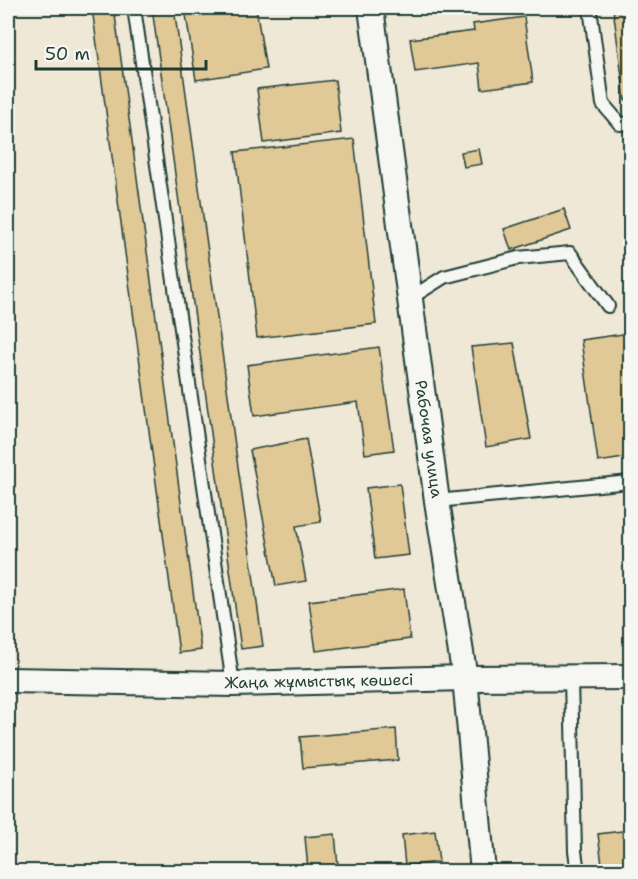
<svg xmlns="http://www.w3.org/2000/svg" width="638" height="879" viewBox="0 0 638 879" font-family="'Shantell Sans',sans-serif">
<rect width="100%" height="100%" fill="#f0e8d7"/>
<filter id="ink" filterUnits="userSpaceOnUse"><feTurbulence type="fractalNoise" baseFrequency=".0167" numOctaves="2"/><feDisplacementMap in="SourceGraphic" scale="12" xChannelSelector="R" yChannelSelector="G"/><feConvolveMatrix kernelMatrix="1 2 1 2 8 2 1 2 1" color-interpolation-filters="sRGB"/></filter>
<g filter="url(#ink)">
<g fill="#e1c897" stroke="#1f3d34" stroke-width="1.5">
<path d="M 92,8 L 114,8 L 201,650 L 179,653 Z"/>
<path d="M 152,8 L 174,8 L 263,646 L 241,649 Z"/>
<path d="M 185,8 L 256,8 L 266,69 L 196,80 Z"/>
<path d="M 613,8 L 630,8 L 630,99 L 625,100 Z"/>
<path d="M 524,17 L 533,82 L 482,89 L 479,63 L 415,72 L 410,39 L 474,31 L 473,24 Z"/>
<path d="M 335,80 L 341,133 L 264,143 L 257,89 Z"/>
<path d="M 354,139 L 376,324 L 257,338 L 235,152 Z"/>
<path d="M 479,149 L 482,164 L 464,167 L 461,152 Z"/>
<path d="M 564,209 L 571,230 L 511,250 L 504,229 Z"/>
<path d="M 630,333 L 630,457 L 598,462 L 581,340 Z"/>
<path d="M 514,343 L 531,439 L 486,447 L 471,347 Z"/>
<path d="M 379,347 L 394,450 L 365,454 L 358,402 L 254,416 L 247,365 Z"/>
<path d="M 306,439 L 321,522 L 296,526 L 306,581 L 276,586 L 250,450 Z"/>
<path d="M 400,484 L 409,555 L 375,559 L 366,488 Z"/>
<path d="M 404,589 L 410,639 L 316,651 L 309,601 Z"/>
<path d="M 396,729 L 398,760 L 303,768 L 300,737 Z"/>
<path d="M 630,830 L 630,872 L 603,872 L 598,834 Z"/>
<path d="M 435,831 L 439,862 L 405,866 L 402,835 Z"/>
<path d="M 335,834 L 338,866 L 308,869 L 305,837 Z"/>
</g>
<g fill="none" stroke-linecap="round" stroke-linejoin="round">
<g stroke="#1f3d34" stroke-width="16">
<g id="service">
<path d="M 134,8 L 233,684"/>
<path d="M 590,8 L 603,104 L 620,124 L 630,123"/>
<path d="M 409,299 L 444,277 L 518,258 L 570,253 L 608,306"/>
<path d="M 437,501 L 630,482"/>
<path d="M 571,678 L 575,851 L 578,872"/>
</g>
</g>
<g stroke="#1f3d34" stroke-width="28">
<g id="minor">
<path d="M 371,8 L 437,501 L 465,678 L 483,872"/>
<path d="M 8,680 L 233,684 L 465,678 L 630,677"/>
</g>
</g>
<use href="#service" stroke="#f6f6f2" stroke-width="12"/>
<use href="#minor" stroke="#f6f6f2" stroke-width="24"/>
</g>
</g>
<g text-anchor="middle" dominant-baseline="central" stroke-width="4.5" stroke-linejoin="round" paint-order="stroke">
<g font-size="16" fill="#1f3d34" stroke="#f6f6f2">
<text transform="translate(429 439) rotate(82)">Рабочая улица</text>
<text transform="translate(319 681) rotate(-1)">Жаңа жұмыстық көшесі</text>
</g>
</g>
<rect width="638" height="879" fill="none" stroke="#f6f6f2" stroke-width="30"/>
<rect x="15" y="15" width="608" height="849" fill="none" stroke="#1f3d34" stroke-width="2" filter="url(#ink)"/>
<path d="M36 60v9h170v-9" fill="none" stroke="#1f3d34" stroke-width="3"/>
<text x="45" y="60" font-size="18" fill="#1f3d34" stroke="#f6f6f2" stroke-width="4.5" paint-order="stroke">50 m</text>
</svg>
